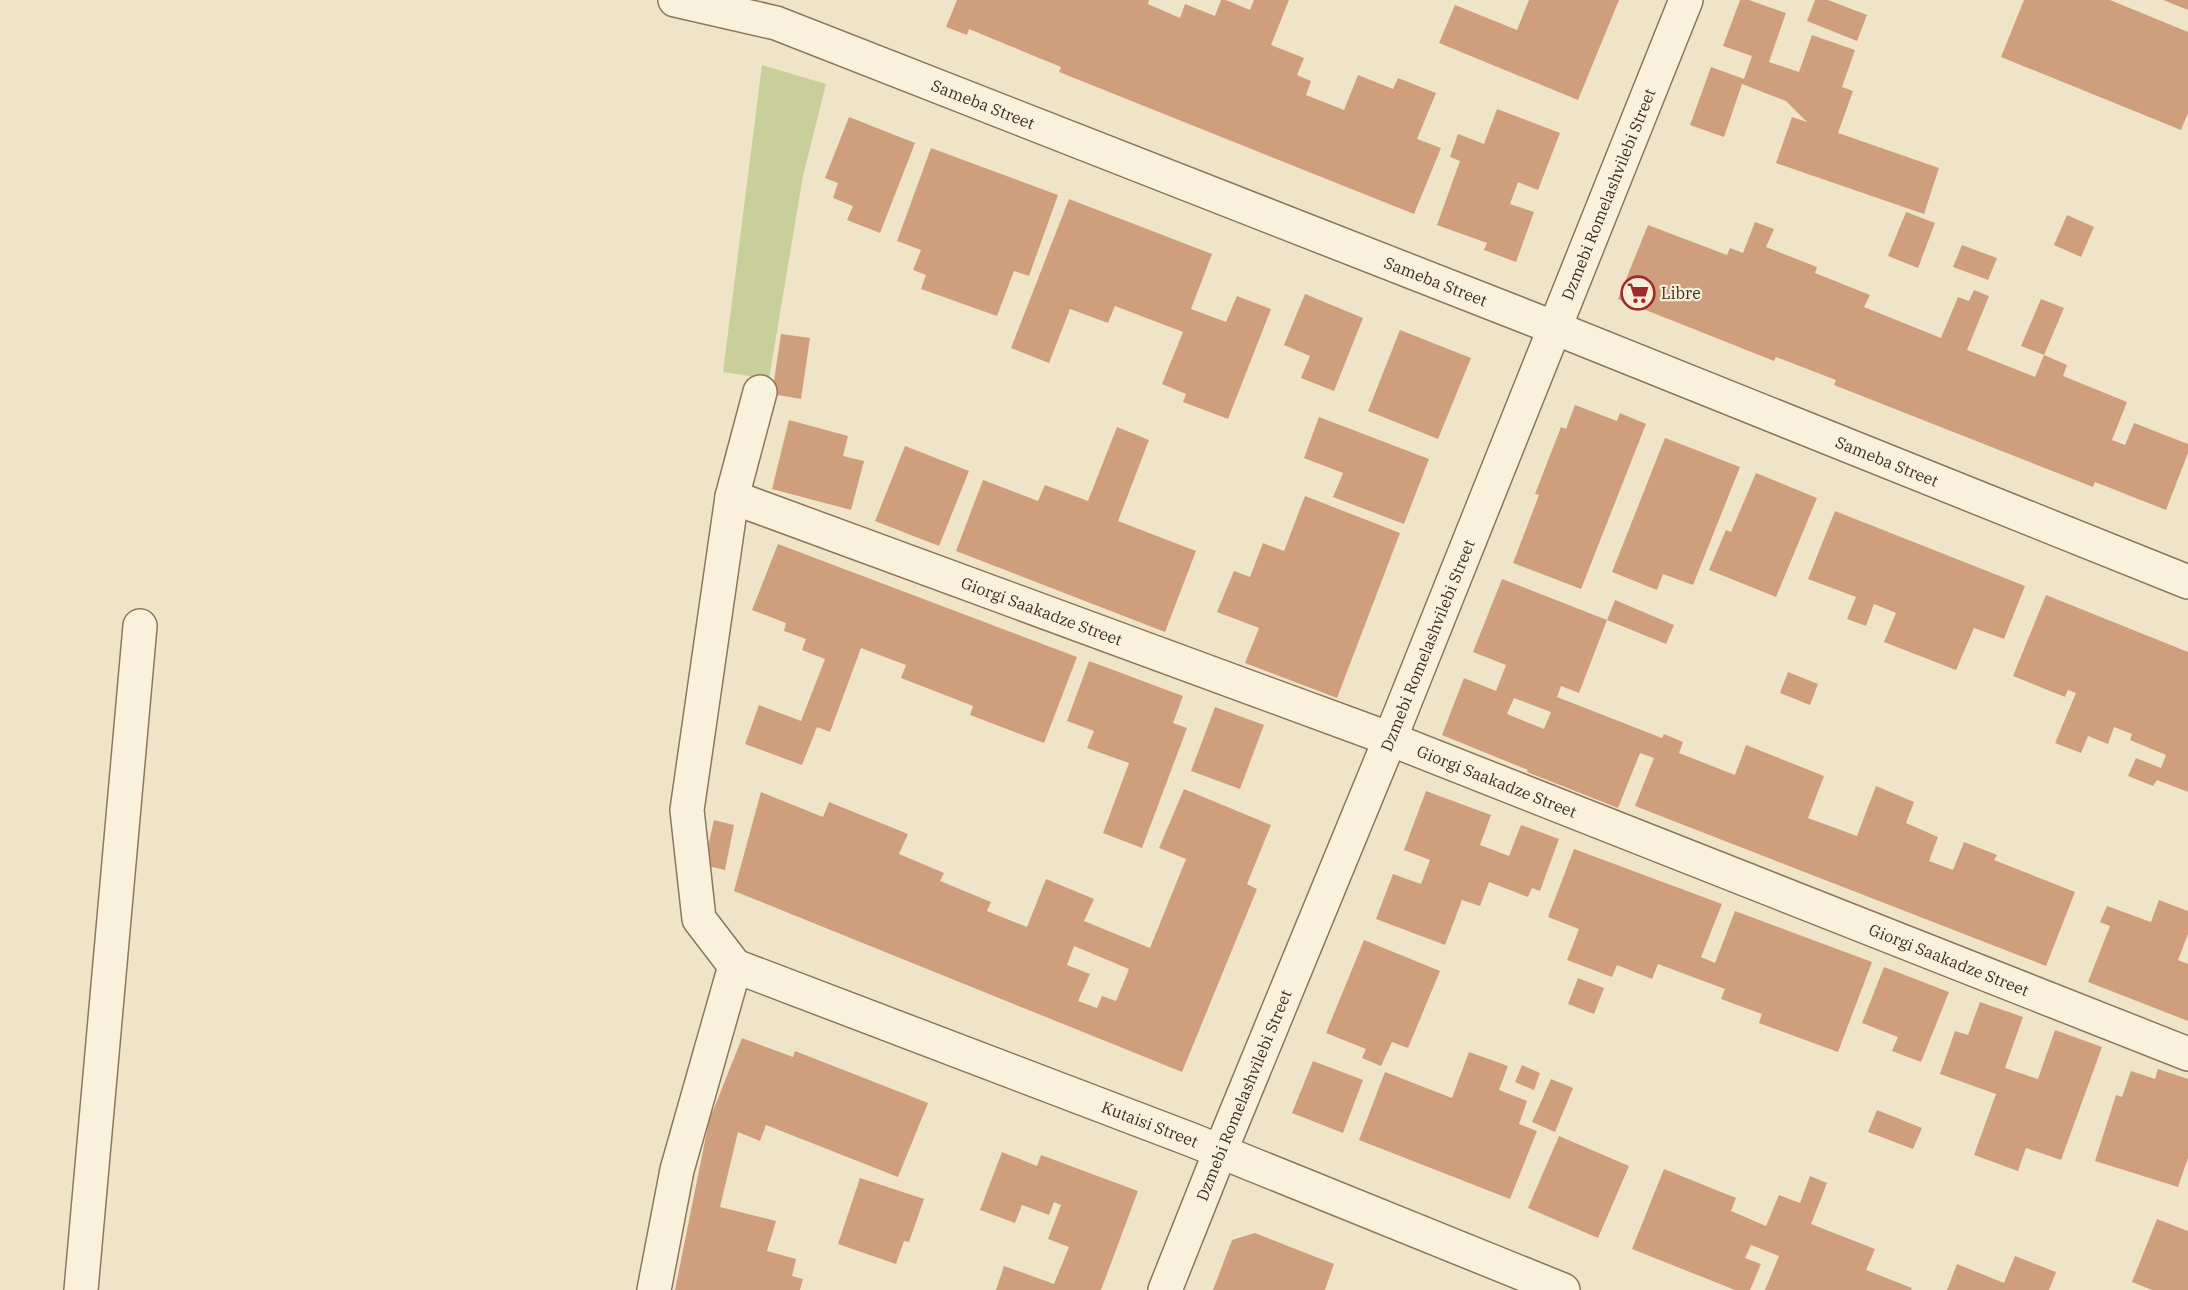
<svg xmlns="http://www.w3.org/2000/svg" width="2188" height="1290" viewBox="0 0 2188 1290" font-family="'IBM Plex Serif',serif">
<rect width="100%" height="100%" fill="#f0e4c8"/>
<path fill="#c9cf9b" d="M 762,65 L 826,84 L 803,176 L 769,379 L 723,372 Z"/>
<g fill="#cf9f7d" fill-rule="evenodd">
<path d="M 957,0 L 1149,0 L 1148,4 L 1180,18 L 1185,4 L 1215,16 L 1221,0 L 1226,0 L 1250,10 L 1254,0 L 1289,0 L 1271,45 L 1304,58 L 1297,75 L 1311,81 L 1306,95 L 1344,110 L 1358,75 L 1393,89 L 1398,78 L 1436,93 L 1417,139 L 1441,148 L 1414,214 L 1059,72 L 1061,67 L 969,29 L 967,35 L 946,27 Z"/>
<path d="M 1529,0 L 1619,0 L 1578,100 L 1439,43 L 1455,5 L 1517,30 Z"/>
<path d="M 1740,0 L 1749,0 L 1786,13 L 1769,62 L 1799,72 L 1812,35 L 1855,50 L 1842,87 L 1853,91 L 1838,133 L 1939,168 L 1924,214 L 1776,163 L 1792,117 L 1807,122 L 1786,101 L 1742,84 L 1724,137 L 1690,125 L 1711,67 L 1744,79 L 1752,56 L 1723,46 Z"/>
<path d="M 1815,0 L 1828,0 L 1867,15 L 1857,41 L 1807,21 Z"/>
<path d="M 2024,0 L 2110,0 L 2188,32 L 2188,113 L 2181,130 L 2001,57 Z"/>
<path d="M 2163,0 L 2188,0 L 2188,10 Z"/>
<path d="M 1497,109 L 1560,133 L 1538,190 L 1518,182 L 1510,204 L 1534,212 L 1516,262 L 1484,250 L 1487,243 L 1437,225 L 1460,161 L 1450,157 L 1458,134 L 1484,144 Z"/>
<path d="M 849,117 L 915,143 L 880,233 L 847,220 L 853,206 L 833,198 L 838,183 L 825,178 Z"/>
<path d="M 931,148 L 1058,195 L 1029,276 L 1014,271 L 997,316 L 921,289 L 926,275 L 913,270 L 921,250 L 897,241 Z"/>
<path d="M 1069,199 L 1212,254 L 1191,309 L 1226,322 L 1237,296 L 1271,309 L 1228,419 L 1183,402 L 1186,394 L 1162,384 L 1183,332 L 1115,306 L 1108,323 L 1070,309 L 1049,363 L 1011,348 Z"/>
<path d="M 1906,212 L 1935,223 L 1918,268 L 1888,256 Z"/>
<path d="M 2067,215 L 2094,227 L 2081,257 L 2054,245 Z"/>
<path d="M 1755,222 L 1774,229 L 1766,247 L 1817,267 L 1815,273 L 1870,295 L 1864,307 L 1941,338 L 1958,297 L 1969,301 L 1974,290 L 1989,296 L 1967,350 L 2035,377 L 2044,355 L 2067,365 L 2063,376 L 2127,402 L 2112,440 L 2125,445 L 2134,423 L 2188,444 L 2188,453 L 2166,510 L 2095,482 L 2093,487 L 1834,385 L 1836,380 L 1776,357 L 1774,361 L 1618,299 L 1648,225 L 1727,255 L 1730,248 L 1743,253 Z"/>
<path d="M 1962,245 L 1997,258 L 1988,280 L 1953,267 Z"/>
<path d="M 1305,294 L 1363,318 L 1334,391 L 1301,378 L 1310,356 L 1284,345 Z"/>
<path d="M 2041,299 L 2064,308 L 2044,355 L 2021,346 Z"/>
<path d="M 1400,330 L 1471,358 L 1438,439 L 1368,411 Z"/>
<path d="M 781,334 L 810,338 L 801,399 L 772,394 Z"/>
<path d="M 1575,405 L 1617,421 L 1620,413 L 1646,424 L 1581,589 L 1513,563 L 1539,495 L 1535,494 L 1561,427 L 1566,429 Z"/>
<path d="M 1319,417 L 1429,459 L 1404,524 L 1333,497 L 1343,473 L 1304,458 Z"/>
<path d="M 789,420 L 848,436 L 843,456 L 864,461 L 851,510 L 772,489 Z"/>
<path d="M 1117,427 L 1149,440 L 1118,521 L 1196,551 L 1165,632 L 956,551 L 983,480 L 1038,501 L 1045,485 L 1088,501 Z"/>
<path d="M 1665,438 L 1740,467 L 1693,585 L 1663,574 L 1657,590 L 1612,572 Z"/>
<path d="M 905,446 L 969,471 L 939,546 L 875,521 Z"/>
<path d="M 1756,473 L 1817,498 L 1776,597 L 1709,570 L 1726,530 L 1731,532 Z"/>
<path d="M 1305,496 L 1400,533 L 1337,698 L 1245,663 L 1259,628 L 1217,612 L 1234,571 L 1250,577 L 1263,543 L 1284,551 Z"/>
<path d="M 1835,511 L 2025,586 L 2004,639 L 1974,628 L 1956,670 L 1884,642 L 1896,613 L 1874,604 L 1866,626 L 1847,619 L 1856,597 L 1808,579 Z"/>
<path d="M 778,544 L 1077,657 L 1044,743 L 970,715 L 973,706 L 901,678 L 906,665 L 861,648 L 830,732 L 817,727 L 802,765 L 745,744 L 759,705 L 801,721 L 825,659 L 802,650 L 806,639 L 784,631 L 786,623 L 752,610 Z"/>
<path d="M 1502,579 L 1607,620 L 1615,600 L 1674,625 L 1666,644 L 1607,620 L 1579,693 L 1561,686 L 1557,697 L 1662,738 L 1664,734 L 1683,742 L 1679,753 L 1735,775 L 1746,745 L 1824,776 L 1808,818 L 1857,836 L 1876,786 L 1914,802 L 1906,823 L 1938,837 L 1929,861 L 1953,870 L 1964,842 L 1997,855 L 1994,860 L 2075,892 L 2046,966 L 1635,806 L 1654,758 L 1640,753 L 1618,808 L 1527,772 L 1528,770 L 1442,735 L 1464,678 L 1496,691 L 1506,665 L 1473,652 ZM 1514,698 L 1551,712 L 1544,729 L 1507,714 Z"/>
<path d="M 2046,595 L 2188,652 L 2188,792 L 2157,780 L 2153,786 L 2128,776 L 2136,758 L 2161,768 L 2166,755 L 2130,740 L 2132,734 L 2114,727 L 2108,744 L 2088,736 L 2081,753 L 2055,743 L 2076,693 L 2068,690 L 2065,697 L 2013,676 Z"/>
<path d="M 1089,661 L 1183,696 L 1173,723 L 1187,728 L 1142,848 L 1103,833 L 1129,763 L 1087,748 L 1094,731 L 1067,721 Z"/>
<path d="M 1788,672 L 1818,684 L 1810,705 L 1780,693 Z"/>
<path d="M 1215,707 L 1264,725 L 1240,789 L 1191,771 Z"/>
<path d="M 1184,789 L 1271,825 L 1247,884 L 1257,889 L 1182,1072 L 734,891 L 761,792 L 823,817 L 829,802 L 908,834 L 899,854 L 944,873 L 940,881 L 991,902 L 987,911 L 1027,927 L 1046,879 L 1094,899 L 1084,921 L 1150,948 L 1186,859 L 1159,848 ZM 1074,946 L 1129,969 L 1116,1001 L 1102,996 L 1097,1008 L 1078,1001 L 1090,974 L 1067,965 Z"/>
<path d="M 1426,791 L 1491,815 L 1480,845 L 1509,856 L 1521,825 L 1559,839 L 1540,891 L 1532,888 L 1528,897 L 1489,882 L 1480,906 L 1462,900 L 1445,945 L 1376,919 L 1393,874 L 1421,884 L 1430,860 L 1404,850 Z"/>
<path d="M 714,820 L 734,825 L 725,870 L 704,865 Z"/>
<path d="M 1574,849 L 1722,904 L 1701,957 L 1715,963 L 1735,911 L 1872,962 L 1838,1052 L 1759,1023 L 1762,1014 L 1721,999 L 1725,989 L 1658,964 L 1652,979 L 1617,965 L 1612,977 L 1567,960 L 1579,929 L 1548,917 Z"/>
<path d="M 2159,900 L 2188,911 L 2188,934 L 2178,960 L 2188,964 L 2188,1021 L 2088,982 L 2110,926 L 2100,922 L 2107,906 L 2151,922 Z"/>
<path d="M 1364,940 L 1440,971 L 1408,1048 L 1392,1042 L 1381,1066 L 1362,1058 L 1366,1049 L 1326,1033 Z"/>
<path d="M 1884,967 L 1949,992 L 1921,1062 L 1892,1051 L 1898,1037 L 1862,1023 Z"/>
<path d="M 1578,978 L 1604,988 L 1594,1014 L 1568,1004 Z"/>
<path d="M 1980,1002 L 2023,1017 L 2005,1068 L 2038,1079 L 2055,1030 L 2102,1047 L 2061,1160 L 2026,1148 L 2018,1171 L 1974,1155 L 1996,1094 L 1940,1074 L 1955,1031 L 1968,1035 Z"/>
<path d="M 742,1038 L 793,1057 L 795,1051 L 928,1103 L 898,1177 L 766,1125 L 760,1141 L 738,1132 L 720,1207 L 776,1221 L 767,1251 L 796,1259 L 792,1276 L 803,1279 L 800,1290 L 675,1290 L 709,1121 Z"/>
<path d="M 1469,1052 L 1508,1066 L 1499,1090 L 1527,1101 L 1519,1124 L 1537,1131 L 1510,1199 L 1359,1140 L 1385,1072 L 1452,1098 Z"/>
<path d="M 1313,1061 L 1363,1080 L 1343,1133 L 1292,1113 Z"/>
<path d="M 1522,1065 L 1540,1073 L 1534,1090 L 1515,1082 Z"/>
<path d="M 2158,1069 L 2188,1079 L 2188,1158 L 2178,1187 L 2095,1161 L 2116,1095 L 2122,1097 L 2131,1071 L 2155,1079 Z"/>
<path d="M 1551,1079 L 1573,1088 L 1555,1132 L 1532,1122 Z"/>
<path d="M 1877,1110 L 1922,1128 L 1913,1149 L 1868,1132 Z"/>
<path d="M 1559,1136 L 1629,1166 L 1598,1238 L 1528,1208 Z"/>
<path d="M 1002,1152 L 1037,1166 L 1041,1155 L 1138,1191 L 1101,1290 L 996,1290 L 1004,1266 L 1054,1284 L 1069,1247 L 1048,1239 L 1061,1205 L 1054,1202 L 1049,1215 L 1022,1205 L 1015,1223 L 980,1210 Z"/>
<path d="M 1664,1169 L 1736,1198 L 1731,1211 L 1766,1226 L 1779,1195 L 1800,1203 L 1810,1176 L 1827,1183 L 1811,1224 L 1875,1249 L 1866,1270 L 1912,1288 L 1911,1290 L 1765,1290 L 1779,1256 L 1751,1245 L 1745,1258 L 1761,1264 L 1750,1290 L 1735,1290 L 1632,1249 Z"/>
<path d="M 860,1178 L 924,1199 L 909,1242 L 904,1241 L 896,1264 L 838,1244 Z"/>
<path d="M 2157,1219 L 2188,1231 L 2188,1290 L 2152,1290 L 2132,1282 Z"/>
<path d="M 1255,1233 L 1334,1264 L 1325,1290 L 1213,1290 L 1232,1240 Z"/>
<path d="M 2015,1256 L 2056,1272 L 2049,1290 L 1947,1290 L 1957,1264 L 2004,1283 Z"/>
</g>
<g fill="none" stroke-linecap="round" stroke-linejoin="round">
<g stroke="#8d765c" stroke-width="36">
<g id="minor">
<path id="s1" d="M 675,0 L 776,23 L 1555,328 L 2188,582"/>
<path id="s2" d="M 732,497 L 1390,739 L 2188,1054"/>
<path id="s3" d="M 735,966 L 1192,1140 L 1563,1290"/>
<path d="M 735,966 L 699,919 L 687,810 L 732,497 L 760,392"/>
<path d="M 81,1290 L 140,626"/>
<path d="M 654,1290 L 677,1170 L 735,966"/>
<path id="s4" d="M 1165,1290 L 1220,1152 L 1390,739 L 1686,0"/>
</g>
</g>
<use href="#minor" stroke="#faf1dc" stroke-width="33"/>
</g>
<defs>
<g id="supermarket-ring" transform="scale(1.725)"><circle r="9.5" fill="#f7eed8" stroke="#9e2a2b" stroke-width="1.5"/><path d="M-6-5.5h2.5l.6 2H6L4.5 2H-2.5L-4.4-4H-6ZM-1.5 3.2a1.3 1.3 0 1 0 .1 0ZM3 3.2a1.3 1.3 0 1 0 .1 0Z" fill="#9e2a2b"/></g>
</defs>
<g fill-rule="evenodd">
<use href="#supermarket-ring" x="1638" y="293"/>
</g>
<g text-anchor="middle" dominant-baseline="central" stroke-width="4.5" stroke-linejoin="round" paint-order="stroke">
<g font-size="16" fill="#3d2e20" stroke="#f7eed8">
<text stroke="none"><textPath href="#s1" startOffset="326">Sameba Street</textPath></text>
<text stroke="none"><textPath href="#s4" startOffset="1182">Dzmebi Romelashvilebi Street</textPath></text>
<text stroke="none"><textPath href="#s1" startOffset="812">Sameba Street</textPath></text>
<text stroke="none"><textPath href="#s1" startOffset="1298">Sameba Street</textPath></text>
<text stroke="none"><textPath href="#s2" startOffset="330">Giorgi Saakadze Street</textPath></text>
<text stroke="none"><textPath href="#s4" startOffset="696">Dzmebi Romelashvilebi Street</textPath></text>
<text stroke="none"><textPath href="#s2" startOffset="816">Giorgi Saakadze Street</textPath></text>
<text stroke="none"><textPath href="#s2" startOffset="1302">Giorgi Saakadze Street</textPath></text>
<text stroke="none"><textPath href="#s4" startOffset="210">Dzmebi Romelashvilebi Street</textPath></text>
<text stroke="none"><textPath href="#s3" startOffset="444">Kutaisi Street</textPath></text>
</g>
<g font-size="16" fill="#3d2e20" stroke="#f7eed8" text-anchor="start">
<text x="1661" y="293">Libre</text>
</g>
</g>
</svg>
